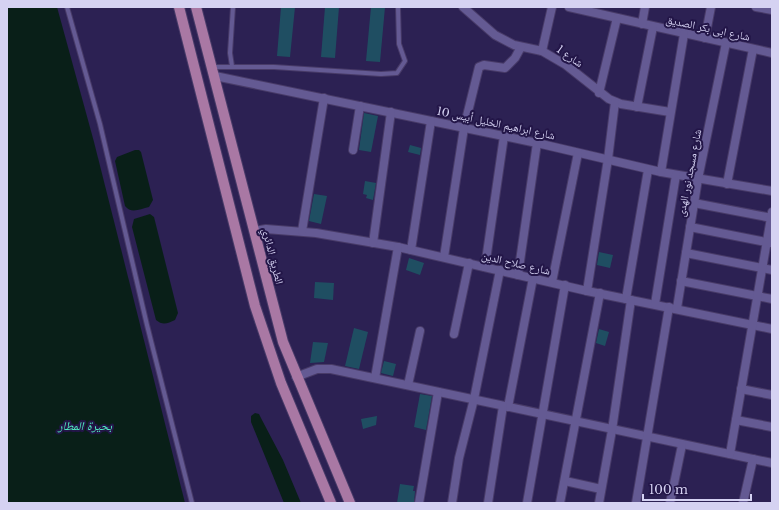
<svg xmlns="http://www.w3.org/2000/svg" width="779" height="510" viewBox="0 0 779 510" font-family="'Libre Baskerville','Noto Naskh Arabic',serif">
<rect width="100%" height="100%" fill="#2c2153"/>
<g fill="#091f18">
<path d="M 7,7 L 57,7 L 94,142 L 185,503 L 7,503 Z"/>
<path d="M 135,150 L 139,150 L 141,152 L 153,200 L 149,207 C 140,209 131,214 125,206 L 115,161 L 117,157 Z"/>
<path d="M 150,214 L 154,217 L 178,313 L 175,320 C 168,323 163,326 156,320 L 132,227 L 134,219 Z"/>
<path d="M 255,413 L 259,414 L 262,420 L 283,460 L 301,503 L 284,503 L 251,422 L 251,416 Z"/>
</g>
<g fill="#1f4e62">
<path d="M 281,7 L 295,7 L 290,57 L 277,56 Z"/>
<path d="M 325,7 L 339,7 L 335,58 L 321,57 Z"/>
<path d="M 371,7 L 385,7 L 380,62 L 366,61 Z"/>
<path d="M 364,113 L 378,116 L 371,152 L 359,150 Z"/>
<path d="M 410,145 L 421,148 L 420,155 L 408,152 Z"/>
<path d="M 365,181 L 376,183 L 373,200 L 366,198 L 367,195 L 363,194 Z"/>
<path d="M 314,194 L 327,196 L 321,224 L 309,221 Z"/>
<path d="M 599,252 L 613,255 L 610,268 L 597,265 Z"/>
<path d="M 409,258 L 424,263 L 420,275 L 406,270 Z"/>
<path d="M 315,282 L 334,283 L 333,300 L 314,298 Z"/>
<path d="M 354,328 L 368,332 L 359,369 L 345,366 Z"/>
<path d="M 599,329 L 609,332 L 605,346 L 596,343 Z"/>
<path d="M 313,342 L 328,343 L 324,362 L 310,363 Z"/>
<path d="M 384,361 L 396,364 L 393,376 L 381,373 Z"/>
<path d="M 420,394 L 432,396 L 426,430 L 414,427 Z"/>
<path d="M 377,416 L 376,425 L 363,429 L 361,419 Z"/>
<path d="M 400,484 L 414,486 L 413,491 L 415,491 L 414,503 L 397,503 Z"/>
</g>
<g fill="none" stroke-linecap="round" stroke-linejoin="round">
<g stroke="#483b68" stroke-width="6">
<g id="service">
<path d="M 67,7 L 100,124 L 147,325 L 192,503"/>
<path d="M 232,66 L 230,53 L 233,7"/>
<path d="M 213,67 L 274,67 L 381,74 L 397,73 L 405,61 L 399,44 L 398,7"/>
</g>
</g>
<g stroke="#483b68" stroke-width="10">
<g id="minor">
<path d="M 463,7 L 495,35 L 514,45 L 542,51 L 566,65 L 609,99 L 621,104 L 670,112"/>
<path d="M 569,7 L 772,53"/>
<path d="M 756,7 L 772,10"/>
<path d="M 642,24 L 645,7"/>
<path d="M 705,38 L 711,7"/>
<path d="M 542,51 L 552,7"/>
<path d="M 215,76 L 537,143 L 661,172 L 772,191"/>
<path d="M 599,93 L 617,18"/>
<path d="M 637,107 L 653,27"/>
<path d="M 353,150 L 360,106"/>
<path d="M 661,172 L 684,34"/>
<path d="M 727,184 L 753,49"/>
<path d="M 694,203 L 772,218"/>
<path d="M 690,227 L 771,243"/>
<path d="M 254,231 L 266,229 L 316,233 L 398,247 L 587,291 L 772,329"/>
<path d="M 302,231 L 324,98"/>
<path d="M 373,243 L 391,112"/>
<path d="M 411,250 L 431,121"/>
<path d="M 686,253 L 772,270"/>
<path d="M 444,257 L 464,128 L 479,67 L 484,65 L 505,68 L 515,58 L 521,47"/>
<path d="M 485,267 L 504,136"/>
<path d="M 518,275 L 537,143"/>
<path d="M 681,281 L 772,299"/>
<path d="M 552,282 L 578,153"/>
<path d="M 587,291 L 608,159 L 615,102"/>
<path d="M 626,299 L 648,170"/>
<path d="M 655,304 L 676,175"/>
<path d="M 677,308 L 698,179 L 726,43"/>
<path d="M 454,334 L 469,263"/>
<path d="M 296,377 L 317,369 L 331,369 L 772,463"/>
<path d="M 375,378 L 398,247"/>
<path d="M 408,385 L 420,331"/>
<path d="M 741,389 L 772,395"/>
<path d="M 508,407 L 533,278"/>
<path d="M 736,420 L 772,427"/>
<path d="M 730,454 L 772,212"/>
<path d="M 565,481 L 601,489"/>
<path d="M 419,503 L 438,392"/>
<path d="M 452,503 L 459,458 L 474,399 L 500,270"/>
<path d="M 488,503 L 503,406"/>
<path d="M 527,503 L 565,285"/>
<path d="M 560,503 L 600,293"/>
<path d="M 599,503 L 612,430 L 631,300"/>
<path d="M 636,503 L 669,307"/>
<path d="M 670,503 L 682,445"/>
<path d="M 743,503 L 753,459"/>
</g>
</g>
<g stroke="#483b68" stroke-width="12">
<g id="primary">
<path d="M 179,7 L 255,306 L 281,383 L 331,503"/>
<path d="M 196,7 L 283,342 L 350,503"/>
</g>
</g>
<use href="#service" stroke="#645a93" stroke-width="4"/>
<use href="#minor" stroke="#645a93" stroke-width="8"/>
<use href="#primary" stroke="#a978a4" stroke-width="10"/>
</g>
<g text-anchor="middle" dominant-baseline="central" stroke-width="4" stroke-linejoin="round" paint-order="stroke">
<g font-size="11" fill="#d5d2f2" stroke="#231648">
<text transform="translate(708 28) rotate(12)">شارع ابى بكر الصديق</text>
<text transform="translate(570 56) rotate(35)">شارع 1</text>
<text transform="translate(496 123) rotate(12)">شارع ابراهيم الخليل أبيس 10</text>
<text transform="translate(689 173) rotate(-79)">شارع مسجد نور الهدى</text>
<text transform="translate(273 256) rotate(76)">الطريق الدائري</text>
<text transform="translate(516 263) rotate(13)">شارع صلاح الدين</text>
</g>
<g font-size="12" font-style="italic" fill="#51efc2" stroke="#231648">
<text x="85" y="425">بحيرة المطار</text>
</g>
</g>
<rect width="779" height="510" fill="none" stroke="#d5d2f2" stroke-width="16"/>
<path d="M643 494v6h108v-6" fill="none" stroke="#d5d2f2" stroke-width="2"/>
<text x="649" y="494" font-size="12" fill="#d5d2f2" stroke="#231648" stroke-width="3" paint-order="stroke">100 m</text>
</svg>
